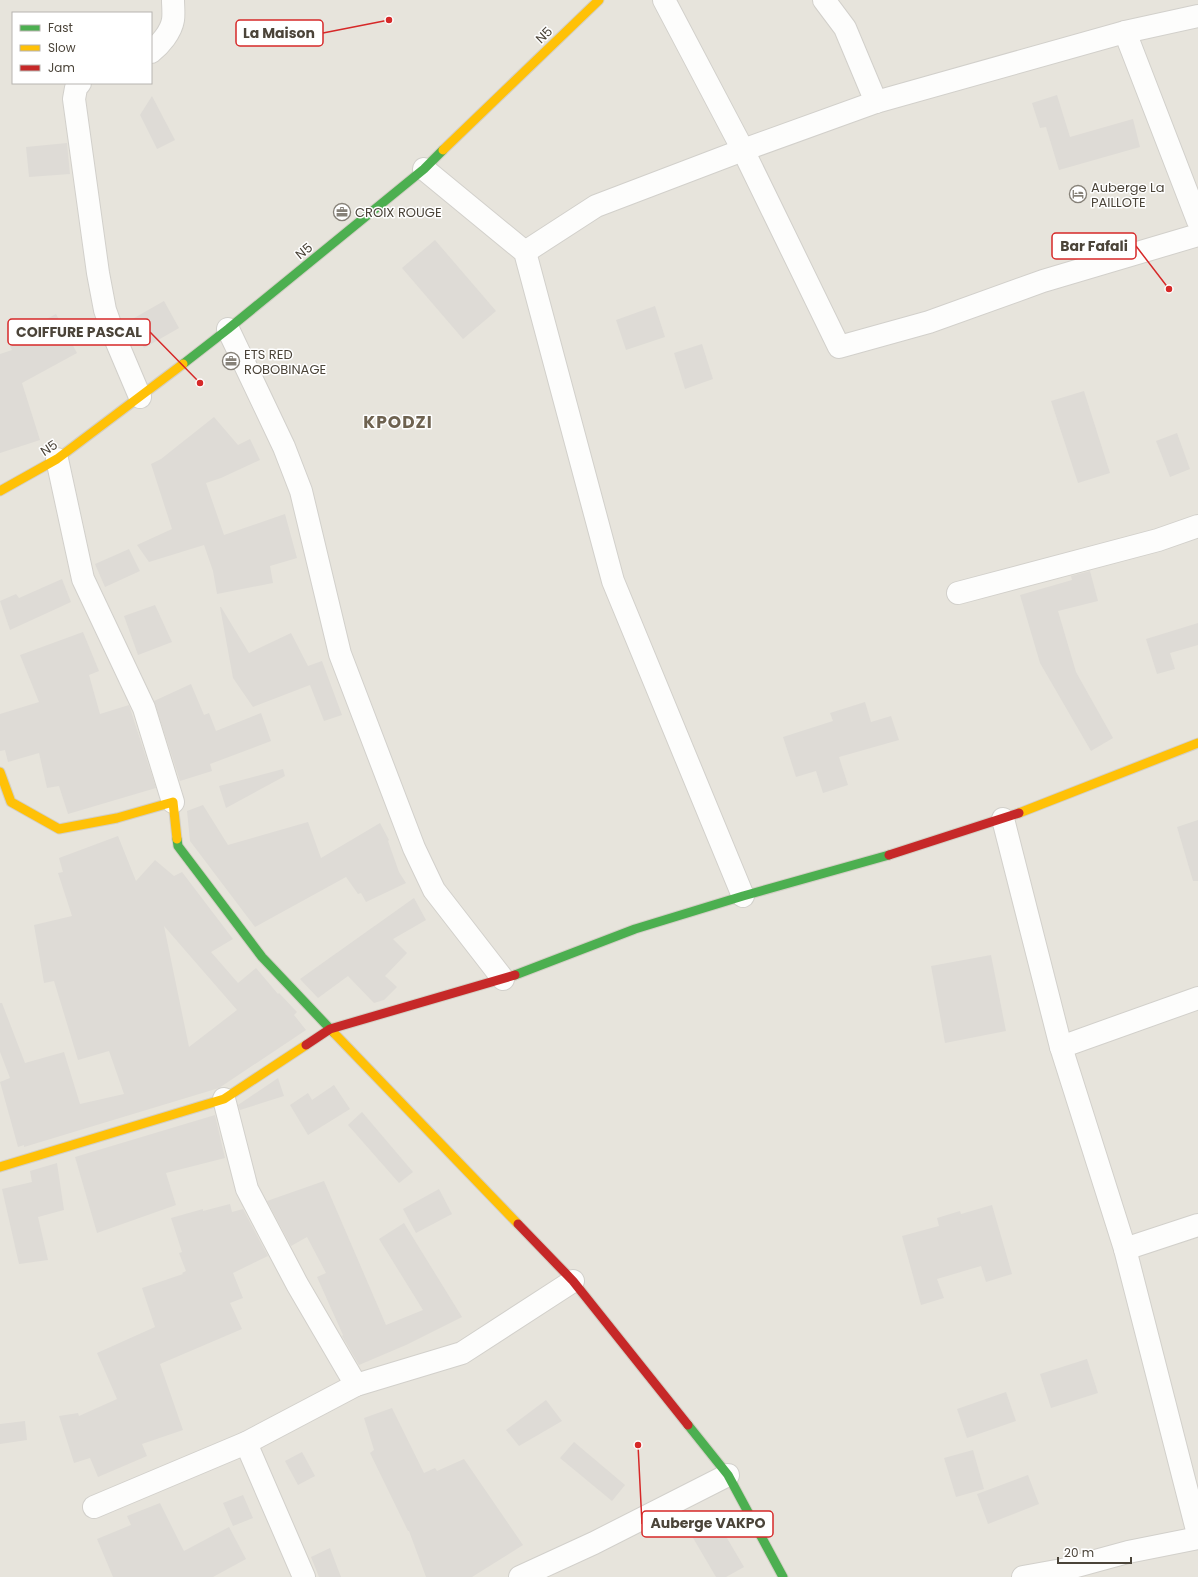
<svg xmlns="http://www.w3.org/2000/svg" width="1198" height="1577" viewBox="0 0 1198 1577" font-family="Poppins,sans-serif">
<rect width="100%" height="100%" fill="#f4f2ee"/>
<path fill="#e7e4dc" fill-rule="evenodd" d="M 0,0 L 1198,0 L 1198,1577 L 0,1577 ZM 13,13 L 151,13 L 151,83 L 13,83 Z"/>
<g fill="#dedbd6" fill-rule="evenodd">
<path d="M 1057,95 L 1070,137 L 1133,119 L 1140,147 L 1059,170 L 1046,127 L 1040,128 L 1032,103 Z"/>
<path d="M 152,96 L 175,140 L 157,149 L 140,115 Z"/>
<path d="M 67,143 L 70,174 L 29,177 L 26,147 Z"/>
<path d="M 435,240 L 496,311 L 463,339 L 402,268 Z"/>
<path d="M 164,301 L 179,328 L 144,348 L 129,321 Z"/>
<path d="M 655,306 L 665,337 L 626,350 L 616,320 Z"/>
<path d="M 56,314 L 77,353 L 22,383 L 40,440 L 0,453 L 0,354 L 12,350 L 7,340 Z"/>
<path d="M 702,344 L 713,379 L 685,389 L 674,353 Z"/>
<path d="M 1084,391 L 1110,473 L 1078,483 L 1051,401 Z"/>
<path d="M 214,417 L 238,445 L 250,439 L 260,460 L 221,478 L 206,483 L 224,535 L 285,514 L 297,558 L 270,566 L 273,583 L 217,594 L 213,571 L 204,545 L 149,562 L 137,545 L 172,529 L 151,464 L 161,459 Z"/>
<path d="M 1177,433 L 1190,469 L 1170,477 L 1156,441 Z"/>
<path d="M 129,549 L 140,571 L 105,587 L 95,564 Z"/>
<path d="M 1090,571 L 1098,601 L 1058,611 L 1076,672 L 1113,738 L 1091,751 L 1040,663 L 1020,595 L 1072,580 L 1071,576 Z"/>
<path d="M 62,579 L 71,602 L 10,630 L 0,601 L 16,594 L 19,598 Z"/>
<path d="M 155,605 L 172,642 L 138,655 L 124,616 Z"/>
<path d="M 220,607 L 221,607 L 249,653 L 291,633 L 308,666 L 322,661 L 342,715 L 324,721 L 310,685 L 253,707 L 233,678 Z"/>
<path d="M 1198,623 L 1198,645 L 1170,653 L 1175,669 L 1157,674 L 1146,639 Z"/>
<path d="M 83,632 L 99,671 L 89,675 L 100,714 L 129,705 L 156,788 L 68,814 L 59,786 L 47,788 L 39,753 L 8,762 L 5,750 L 0,751 L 0,714 L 39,702 L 20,655 Z"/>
<path d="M 191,684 L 204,715 L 209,713 L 216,731 L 261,713 L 271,741 L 210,764 L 212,771 L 180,781 L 154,701 Z"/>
<path d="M 865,702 L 871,722 L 891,716 L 899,740 L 839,757 L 848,785 L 823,793 L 816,771 L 796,777 L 783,737 L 833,721 L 830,713 Z"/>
<path d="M 283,769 L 285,776 L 226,808 L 219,786 Z"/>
<path d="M 203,805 L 228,845 L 308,822 L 321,858 L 380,823 L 389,840 L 388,841 L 399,872 L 406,883 L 366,902 L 361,893 L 358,894 L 346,877 L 255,927 L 190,841 L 187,811 Z"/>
<path d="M 1198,820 L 1198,881 L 1193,881 L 1177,827 Z"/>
<path d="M 118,836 L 136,881 L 155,860 L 174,876 L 182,872 L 233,939 L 211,952 L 238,983 L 256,968 L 278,994 L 279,993 L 297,1012 L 294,1015 L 306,1030 L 219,1088 L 24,1147 L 24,1145 L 18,1147 L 0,1082 L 10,1078 L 0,1052 L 0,1003 L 2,1003 L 25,1063 L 64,1052 L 80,1104 L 124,1094 L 109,1051 L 78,1060 L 54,981 L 44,983 L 34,925 L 72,916 L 58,873 L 63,872 L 59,858 ZM 164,926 L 237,1010 L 189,1047 Z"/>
<path d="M 414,898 L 426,920 L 393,939 L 407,953 L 385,976 L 397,987 L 384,1000 L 374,1003 L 348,976 L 318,998 L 300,979 Z"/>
<path d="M 991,955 L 1006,1031 L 945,1043 L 931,966 Z"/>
<path d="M 278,1078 L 284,1096 L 240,1110 L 238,1105 Z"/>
<path d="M 334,1085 L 350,1109 L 308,1135 L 290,1105 L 308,1093 L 312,1100 Z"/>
<path d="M 362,1112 L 413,1172 L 399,1183 L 348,1125 Z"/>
<path d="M 215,1115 L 225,1158 L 166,1173 L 176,1205 L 97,1233 L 75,1157 Z"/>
<path d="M 57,1163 L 64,1210 L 38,1217 L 48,1260 L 19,1264 L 2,1189 L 32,1182 L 30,1171 Z"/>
<path d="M 324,1181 L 386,1325 L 423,1310 L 379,1239 L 404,1223 L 462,1317 L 406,1345 L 359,1365 L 342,1336 L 343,1335 L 317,1277 L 326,1273 L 307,1237 L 291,1246 L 267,1201 Z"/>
<path d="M 439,1189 L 452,1214 L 416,1233 L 403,1209 Z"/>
<path d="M 230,1204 L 232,1212 L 243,1209 L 268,1256 L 233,1273 L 243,1298 L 230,1303 L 242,1329 L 160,1364 L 183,1430 L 142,1444 L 147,1456 L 98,1477 L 90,1458 L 74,1463 L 59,1416 L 78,1413 L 79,1416 L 117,1399 L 97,1353 L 155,1327 L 142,1288 L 183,1274 L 182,1273 L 186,1271 L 179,1253 L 182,1252 L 171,1218 L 203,1209 L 203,1211 Z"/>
<path d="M 992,1205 L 1012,1274 L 986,1282 L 981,1266 L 937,1279 L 944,1298 L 921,1305 L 902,1236 L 939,1226 L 937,1218 L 960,1211 L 961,1214 Z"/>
<path d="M 1087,1359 L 1098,1393 L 1051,1408 L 1040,1374 Z"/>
<path d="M 1006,1392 L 1016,1421 L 967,1438 L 957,1409 Z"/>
<path d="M 546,1400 L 562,1421 L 519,1446 L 506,1430 Z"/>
<path d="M 392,1408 L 424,1473 L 435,1468 L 437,1471 L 464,1459 L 523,1545 L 472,1577 L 426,1577 L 409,1531 L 408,1531 L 370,1453 L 374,1450 L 364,1418 Z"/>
<path d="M 25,1421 L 27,1440 L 0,1444 L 0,1424 Z"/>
<path d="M 574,1442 L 625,1485 L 612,1501 L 560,1458 Z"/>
<path d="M 973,1450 L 984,1489 L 956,1497 L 944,1458 Z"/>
<path d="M 302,1452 L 315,1476 L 298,1485 L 285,1461 Z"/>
<path d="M 1028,1475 L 1039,1504 L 988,1524 L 977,1494 Z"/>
<path d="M 243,1495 L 253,1518 L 233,1526 L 223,1503 Z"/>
<path d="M 160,1503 L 184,1551 L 229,1527 L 246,1559 L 213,1577 L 113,1577 L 97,1539 L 131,1525 L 127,1516 Z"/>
<path d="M 714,1516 L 744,1567 L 726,1577 L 716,1577 L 689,1531 Z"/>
<path d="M 330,1548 L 341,1577 L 319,1577 L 311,1557 Z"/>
</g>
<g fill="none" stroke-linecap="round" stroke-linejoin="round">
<g stroke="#d2d0cb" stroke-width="24">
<g id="street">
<path d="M 664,0 L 743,150 L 839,347 L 929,322 L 1043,281 L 1198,235"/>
<path d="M 824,0 L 845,28 L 876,102"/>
<path d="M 1125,32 L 1198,221"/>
<path d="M 151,52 C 160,45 171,32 173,20 C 174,14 173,6 173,0"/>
<path d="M 80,83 L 76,88 L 74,99 L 98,273 L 105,310 L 115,338 L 140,397"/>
<path d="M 424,169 L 525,252 L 613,581 L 743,896"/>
<path d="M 525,252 L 596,206 L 743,150 L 876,102 L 1125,32 L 1198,16"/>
<path d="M 228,329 L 284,447 L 301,491 L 340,654 L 414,848 L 434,890 L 503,979"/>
<path d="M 57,459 L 83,579 L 144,708 L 173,802"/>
<path d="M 958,593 L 1158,540 L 1198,526"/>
<path d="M 1003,819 L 1061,1047 L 1125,1249 L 1198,1534"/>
<path d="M 1061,1047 L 1198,998"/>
<path d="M 224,1099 L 247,1189 L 297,1284 L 356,1385"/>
<path d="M 1125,1249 L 1198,1225"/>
<path d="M 246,1443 L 304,1577"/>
<path d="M 94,1507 L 246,1443 L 356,1385 L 462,1353 L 573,1281"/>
<path d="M 520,1577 L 594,1543 L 728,1475"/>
<path d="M 1023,1577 L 1062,1570 L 1128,1552 L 1198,1538"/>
</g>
</g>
<g stroke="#d3cfc5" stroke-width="11">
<g id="fast">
<path d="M 183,364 L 228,329 L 424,169 L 443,150"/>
<path d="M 177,839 L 178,846 L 262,957 L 334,1033"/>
<path d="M 515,975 L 635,929 L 743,896 L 889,855"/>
<path d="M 688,1425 L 728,1475 L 783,1577"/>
</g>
</g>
<g stroke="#d3cfc5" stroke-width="11">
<g id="slow">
<path d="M 443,150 L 599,0"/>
<path d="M 0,491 L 57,459 L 183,364"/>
<path d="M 0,772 L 11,802 L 59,829 L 117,818 L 173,802 L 177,839"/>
<path d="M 1019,813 L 1198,743"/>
<path d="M 334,1033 L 518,1224"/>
<path d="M 0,1167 L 224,1099 L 306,1045"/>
</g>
</g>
<g stroke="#d3cfc5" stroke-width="11">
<g id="jam">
<path d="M 889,855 L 1019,813"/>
<path d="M 306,1045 L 330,1029 L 515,975"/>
<path d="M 518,1224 L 573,1281 L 688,1425"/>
</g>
</g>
<use href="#street" stroke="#fdfdfc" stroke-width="22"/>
<use href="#fast" stroke="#4caf50" stroke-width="9"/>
<use href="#slow" stroke="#ffc107" stroke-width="9"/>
<use href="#jam" stroke="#c62828" stroke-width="9"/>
</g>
<defs>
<g id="hotel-ring" transform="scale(0.9)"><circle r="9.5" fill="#fff" stroke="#868178" stroke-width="1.5"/><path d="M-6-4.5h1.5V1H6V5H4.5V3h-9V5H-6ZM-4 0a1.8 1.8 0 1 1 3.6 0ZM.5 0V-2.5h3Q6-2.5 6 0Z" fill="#868178"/></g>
<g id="office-ring" transform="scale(0.9)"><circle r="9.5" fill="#fff" stroke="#868178" stroke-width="1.5"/><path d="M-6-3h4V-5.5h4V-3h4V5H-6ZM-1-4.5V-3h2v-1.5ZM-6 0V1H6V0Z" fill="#868178"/></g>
</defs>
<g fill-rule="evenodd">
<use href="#hotel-ring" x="1078" y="194"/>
<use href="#office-ring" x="342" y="212"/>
<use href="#office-ring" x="231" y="361"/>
</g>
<g text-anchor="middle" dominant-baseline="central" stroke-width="3" stroke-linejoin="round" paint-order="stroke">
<g font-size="13" fill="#4b4439" stroke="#fff">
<text transform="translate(544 35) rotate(-44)">N5</text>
<text transform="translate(304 251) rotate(-39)">N5</text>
<text transform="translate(49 448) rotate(-33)">N5</text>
</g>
<g font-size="13" fill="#4b4439" stroke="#fff" text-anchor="start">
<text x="1091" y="187">Auberge La<tspan x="1091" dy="15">PAILLOTE</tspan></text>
<text x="355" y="212">CROIX ROUGE</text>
<text x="244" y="354">ETS RED<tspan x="244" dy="15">ROBOBINAGE</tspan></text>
</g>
<g font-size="17" font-weight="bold" letter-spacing="1" fill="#6e6250" stroke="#fff">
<text x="398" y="422">KPODZI</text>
</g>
</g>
<path fill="none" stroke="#d62828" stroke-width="1.5" d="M389 20L323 33M1169 289L1136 246M200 383L150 332M638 1445L642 1524"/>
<g fill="#d62828" stroke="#fff" stroke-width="1.5">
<circle cx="389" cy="20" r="4"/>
<circle cx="1169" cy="289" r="4"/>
<circle cx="200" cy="383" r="4"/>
<circle cx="638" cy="1445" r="4"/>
</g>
<g fill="#fff" stroke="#d62828" stroke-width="1.5">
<rect x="236" y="20" width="87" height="26" rx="4"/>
<rect x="1052" y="233" width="84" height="26" rx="4"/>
<rect x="8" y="319" width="142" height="26" rx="4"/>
<rect x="642" y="1511" width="131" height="26" rx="4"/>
</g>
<g font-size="14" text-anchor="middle" font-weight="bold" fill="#4b4439">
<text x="279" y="38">La Maison</text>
<text x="1094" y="251">Bar Fafali</text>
<text x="79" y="337">COIFFURE PASCAL</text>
<text x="708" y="1528">Auberge VAKPO</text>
</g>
<rect x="12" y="12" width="140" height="72" fill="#ffffff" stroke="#b7b4b0"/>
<rect x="20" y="25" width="20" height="6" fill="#4caf50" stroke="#b7b4b0"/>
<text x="48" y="32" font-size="12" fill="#4b4439">Fast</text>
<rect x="20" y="45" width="20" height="6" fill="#ffc107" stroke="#b7b4b0"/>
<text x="48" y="52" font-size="12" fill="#4b4439">Slow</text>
<rect x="20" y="65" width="20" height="6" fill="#c62828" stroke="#b7b4b0"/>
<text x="48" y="72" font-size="12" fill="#4b4439">Jam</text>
<path d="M1058 1557v6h73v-6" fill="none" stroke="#4b4439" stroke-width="2"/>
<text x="1064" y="1557" font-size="12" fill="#4b4439" stroke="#ffffff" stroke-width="3" paint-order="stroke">20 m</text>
</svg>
